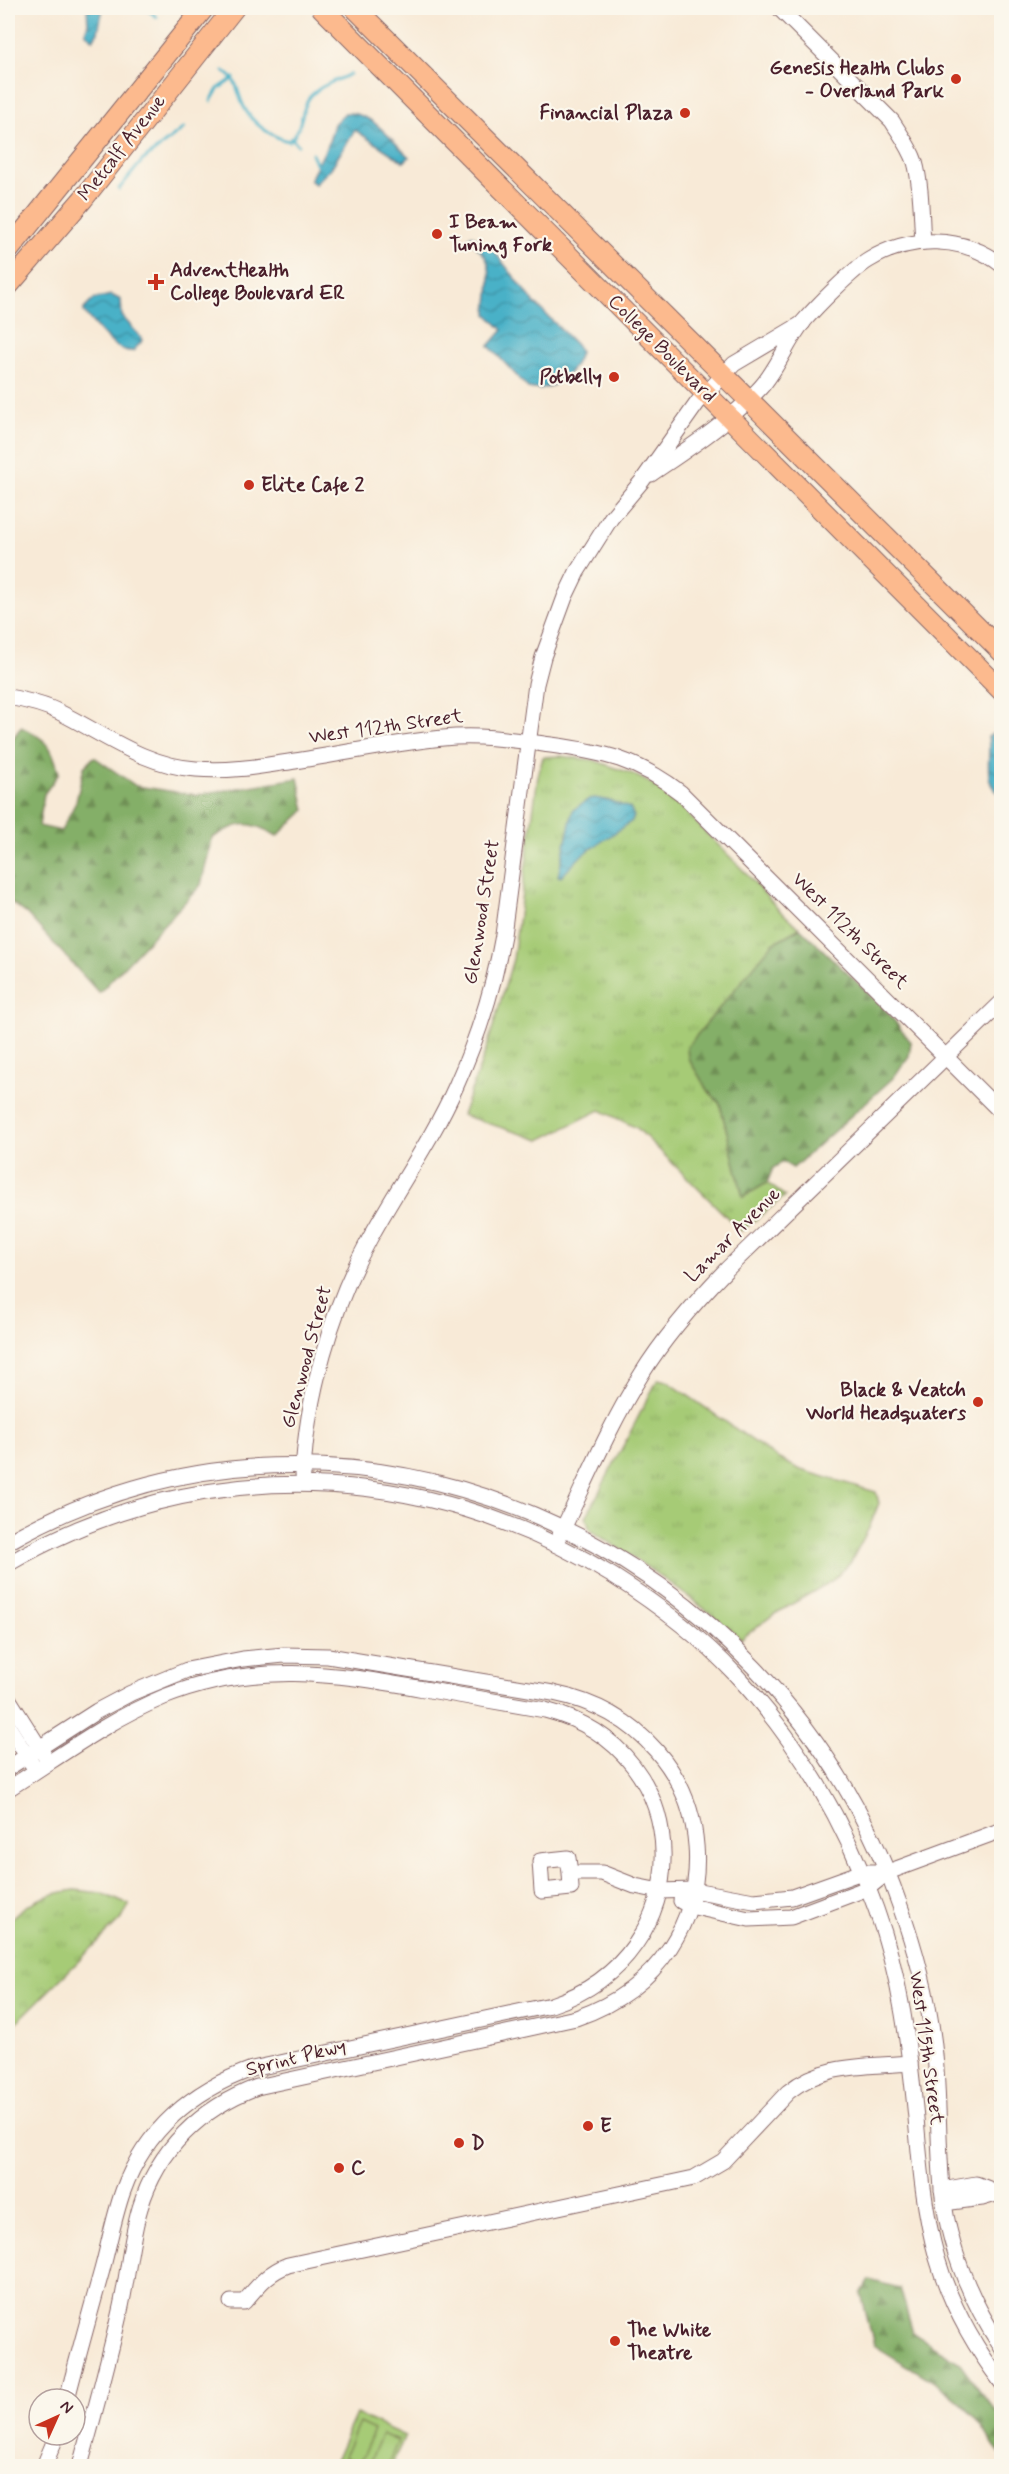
<svg xmlns="http://www.w3.org/2000/svg" width="1009" height="2474" viewBox="0 0 1009 2474" font-family="Mynerve,sans-serif">
<defs>
<pattern id="grass-tufts" width="24" height="20" patternUnits="userSpaceOnUse" patternTransform="scale(1.5)"><rect width="24" height="20" fill="#a6cb76"/><path d="M3 7l-1-3M5 7V3M7 7l1-3M15 17l-1-3M17 17v-4M19 17l1-3" fill="none" stroke="#90ae66"/></pattern>
<pattern id="forest-firs" width="22" height="20" patternUnits="userSpaceOnUse" patternTransform="scale(1.5)"><rect width="22" height="20" fill="#84af67"/><path d="M5 1l3.5 6h-7zM16 11l3.5 6h-7z" fill="#6e8e55"/></pattern>
<pattern id="water-waves" width="16" height="10" patternUnits="userSpaceOnUse" patternTransform="scale(1.5)"><rect width="16" height="10" fill="#48b1c7"/><path d="M0 5q4-4 8 0t8 0" fill="none" stroke="#3e8fa2"/></pattern>
</defs>
<rect width="100%" height="100%" fill="#fbf7ec"/>
<filter id="ink" filterUnits="userSpaceOnUse"><feTurbulence type="fractalNoise" baseFrequency=".0167" numOctaves="2"/><feDisplacementMap in="SourceGraphic" scale="12" xChannelSelector="R" yChannelSelector="G"/><feConvolveMatrix kernelMatrix="1 2 1 2 8 2 1 2 1" color-interpolation-filters="sRGB"/></filter>
<filter id="wash" filterUnits="userSpaceOnUse"><feTurbulence type="fractalNoise" baseFrequency=".008" numOctaves="4" result="noise"/><feDisplacementMap in="SourceGraphic" scale="24" xChannelSelector="R" yChannelSelector="G"/><feGaussianBlur stdDeviation="1.35" result="paint"/><feColorMatrix in="noise" values="0 0 0 0 0 0 0 0 0 0 0 0 0 0 0 0 0 1.4 0 .05"/><feComposite in="paint" operator="in"/></filter>
<g filter="url(#wash)">
<rect width="100%" height="100%" fill="#f8ead7"/>
<g fill="url(#grass-tufts)" stroke="#787550" stroke-width="1.5">
<path d="M 560,756 L 593,760 L 633,774 L 665,791 L 743,870 L 779,910 L 800,928 L 773,943 L 707,1089 L 720,1104 L 743,1196 L 767,1183 L 785,1196 L 741,1231 L 637,1128 L 600,1110 L 540,1140 L 462,1115 L 487,1047 L 513,959 L 538,776 L 543,757 Z"/>
<path d="M 658,1379 L 667,1381 L 779,1459 L 801,1470 L 876,1492 L 879,1503 L 869,1528 L 850,1563 L 832,1581 L 773,1615 L 741,1639 C 694,1598 643,1563 590,1530 L 586,1517 Z"/>
<path d="M 75,1890 L 101,1893 L 129,1905 L 123,1917 L 8,2031 L 8,1922 C 25,1902 49,1893 75,1890 Z"/>
<path d="M 356,2414 L 405,2436 L 391,2466 L 340,2466 L 334,2463 Z"/>
</g>
<g fill="url(#forest-firs)" stroke="#676749" stroke-width="1.5">
<path d="M 21,727 C 48,741 51,743 59,773 L 44,794 L 39,826 L 61,831 L 76,802 L 84,767 L 94,757 L 136,786 L 196,795 L 298,778 L 305,810 L 277,836 C 247,819 241,822 212,838 L 201,885 L 99,993 L 27,914 L 8,900 L 8,745 Z"/>
<path d="M 800,928 L 885,1009 L 911,1042 L 909,1056 L 893,1078 L 793,1168 L 783,1162 L 773,1168 L 767,1183 L 743,1197 L 720,1104 L 707,1089 L 688,1058 L 687,1047 L 773,943 Z"/>
<path d="M 869,2280 L 900,2288 L 913,2333 L 960,2363 L 983,2395 L 1001,2417 L 1001,2454 C 990,2443 985,2428 974,2416 C 945,2383 910,2369 874,2345 L 861,2294 Z"/>
</g>
<g fill="#a6cb76" stroke="#787550" stroke-width="1.5">
<path d="M 359,2423 L 374,2430 L 359,2464 L 344,2457 Z"/>
<path d="M 382,2434 L 398,2441 L 387,2466 L 368,2466 Z"/>
</g>
<g fill="url(#water-waves)" stroke="#496879" stroke-width="1.5">
<path d="M 87,8 L 103,8 L 98,32 L 93,39 L 85,33 L 88,24 Z"/>
<path d="M 345,113 C 372,111 391,140 409,157 L 404,162 L 355,130 L 331,168 L 315,184 L 310,180 L 329,142 L 334,124 Z"/>
<path d="M 471,235 L 490,246 L 534,302 L 577,346 L 580,352 C 575,373 551,394 528,388 L 489,346 L 503,330 L 487,314 C 488,298 494,270 485,256 C 480,249 473,245 469,238 Z"/>
<path d="M 111,295 L 121,300 L 122,316 L 143,340 L 133,351 C 115,354 95,325 84,312 L 84,309 L 94,299 Z"/>
<path d="M 992,734 L 1001,735 L 1001,794 C 981,786 992,754 988,737 Z"/>
<path d="M 595,798 L 611,801 L 630,808 L 634,816 L 632,821 L 582,855 L 561,877 L 558,876 L 573,810 L 589,799 Z"/>
</g>
<g fill="none" stroke-linecap="round" stroke-linejoin="round">
<g stroke="#48b1c7" stroke-width="3">
<path d="M 145,8 L 157,17"/>
<path d="M 224,71 C 240,82 236,92 244,107 C 252,123 271,137 289,141 C 303,129 300,112 309,98 C 319,85 337,81 350,74"/>
<path d="M 211,101 L 218,89 L 234,78"/>
<path d="M 292,138 L 298,145"/>
<path d="M 312,154 L 317,165"/>
<path d="M 119,189 L 142,161 L 184,128"/>
</g>
</g>
</g>
<g filter="url(#ink)">
<g fill="none" stroke-linecap="round" stroke-linejoin="round">
<g stroke="#876667" stroke-width="17">
<g id="minor">
<path d="M 779,8 L 892,121 C 900,134 910,147 915,162 C 922,187 921,217 923,242"/>
<path d="M 651,474 C 689,448 730,422 761,387 C 778,368 787,342 803,322 C 816,307 852,270 869,260 C 910,235 963,235 1002,265"/>
<path d="M 8,697 C 25,700 43,704 59,712 C 104,734 145,766 196,769 C 230,772 262,766 295,761 C 345,753 394,743 443,738 C 480,734 515,740 551,745 C 603,752 639,760 681,793 L 1002,1113"/>
<path d="M 303,1475 C 306,1398 332,1307 369,1240 C 397,1188 432,1140 456,1086 C 478,1037 494,987 503,935 L 536,684 L 543,657 L 565,597 L 577,572 L 611,518 L 642,481 L 698,402 L 734,364 L 803,323"/>
<path d="M 560,1535 C 586,1482 609,1426 641,1375 C 665,1336 695,1302 727,1269 L 1002,1002"/>
<path d="M 8,1542 C 349,1347 774,1545 899,1903 C 917,1953 930,2003 935,2055 C 939,2100 938,2144 942,2188 C 948,2246 970,2300 1002,2348"/>
<path d="M 8,1564 C 199,1452 425,1460 613,1576 C 657,1604 700,1636 736,1675 C 798,1741 846,1824 876,1909 C 901,1977 909,2047 916,2118 C 920,2165 924,2212 937,2258 C 950,2303 973,2345 1002,2383"/>
<path d="M 8,1698 L 44,1755"/>
<path d="M 8,1726 L 32,1764"/>
<path d="M 8,1768 L 97,1711 L 131,1693 L 187,1670 L 243,1659 L 284,1655 L 328,1656 L 553,1693 C 732,1729 748,1959 576,2018 L 257,2087 C 201,2108 158,2149 140,2208 C 130,2241 128,2277 120,2311 C 108,2363 94,2415 80,2466"/>
<path d="M 8,1789 C 59,1757 108,1720 164,1697 C 254,1661 333,1673 424,1689 C 464,1696 505,1703 545,1710 C 701,1749 702,1956 551,2005 L 252,2069 C 193,2090 145,2130 123,2191 C 114,2216 109,2244 102,2270 C 90,2313 78,2356 67,2399"/>
<path d="M 570,1873 L 571,1888 L 542,1891 L 540,1861 L 568,1858 L 570,1873 L 602,1873 L 635,1886 L 660,1891 L 693,1890 L 754,1901 L 792,1897 L 862,1872 L 888,1872"/>
<path d="M 681,1901 L 690,1906 L 749,1919 L 791,1917 L 868,1888 L 888,1872 L 1002,1830"/>
<path d="M 942,2190 L 976,2184 L 999,2193 L 982,2198 L 944,2203"/>
<path d="M 231,2302 L 244,2302 C 258,2286 267,2273 288,2265 L 694,2178 L 723,2161 L 788,2092 C 824,2063 866,2067 910,2063"/>
<path d="M 44,2466 L 57,2435"/>
</g>
</g>
<g stroke="#876667" stroke-width="22">
<g id="major">
<path d="M 322,8 L 1002,691"/>
<path d="M 355,8 L 1002,652"/>
<path d="M 8,251 L 204,8"/>
<path d="M 8,286 L 83,199 L 234,8"/>
</g>
</g>
<use href="#minor" stroke="#fff" stroke-width="15"/>
<use href="#major" stroke="#fcba8e" stroke-width="20"/>
</g>
</g>
<g fill="#c8321e" stroke="#fbf7ec" stroke-width="2">
<circle cx="956" cy="79" r="6"/>
<circle cx="685" cy="113" r="6"/>
<circle cx="437" cy="234" r="6"/>
<path d="M153 273h6v6h6v6h-6v6h-6v-6h-6v-6h6z"/>
<circle cx="614" cy="377" r="6"/>
<circle cx="249" cy="485" r="6"/>
<circle cx="978" cy="1402" r="6"/>
<circle cx="588" cy="2126" r="6"/>
<circle cx="459" cy="2143" r="6"/>
<circle cx="339" cy="2168" r="6"/>
<circle cx="615" cy="2341" r="6"/>
</g>
<g text-anchor="middle" dominant-baseline="central" stroke-width="4.5" stroke-linejoin="round" paint-order="stroke">
<g font-size="20" font-weight="bold" fill="#4a1f2b" stroke="#fbf7ec" text-anchor="start">
<text x="944" y="68" text-anchor="end">Genesis Health Clubs<tspan x="944" dy="23">- Overland Park</tspan></text>
<text x="673" y="113" text-anchor="end">Financial Plaza</text>
<text x="449" y="222">I Beam<tspan x="449" dy="23">Tuning Fork</tspan></text>
<text x="170" y="270">AdventHealth<tspan x="170" dy="23">College Boulevard ER</tspan></text>
<text x="602" y="377" text-anchor="end">Potbelly</text>
<text x="261" y="485">Elite Cafe 2</text>
<text x="966" y="1390" text-anchor="end">Black &amp; Veatch<tspan x="966" dy="23">World Headquaters</tspan></text>
<text x="600" y="2126">E</text>
<text x="471" y="2143">D</text>
<text x="351" y="2168">C</text>
<text x="627" y="2330">The White<tspan x="627" dy="23">Theatre</tspan></text>
</g>
<g font-size="20" fill="#4a1f2b" stroke="#fbf7ec">
<text transform="translate(122 148) rotate(-52)">Metcalf Avenue</text>
<text transform="translate(662 349) rotate(45)">College Boulevard</text>
<text transform="translate(386 727) rotate(-8)">West 112th Street</text>
<text transform="translate(482 912) rotate(-81)">Glenwood Street</text>
<text transform="translate(850 931) rotate(45)">West 112th Street</text>
<text transform="translate(733 1235) rotate(-45)">Lamar Avenue</text>
<text transform="translate(307 1357) rotate(-75)">Glenwood Street</text>
<text transform="translate(926 2048) rotate(82)">West 115th Street</text>
<text transform="translate(296 2058) rotate(-14)">Sprint Pkwy</text>
</g>
</g>
<rect width="1009" height="2474" fill="none" stroke="#fbf7ec" stroke-width="30"/>
<g transform="translate(57 2417) rotate(45)"><circle r="28" fill="#fbf7ec" stroke="#b4a19f" stroke-width="1.5"/>
<path d="M0-4.5L10 22L0 15L-10 22Z" fill="#c8321e"/>
<text y="-9" font-size="16" font-weight="bold" text-anchor="middle" fill="#4a1f2b">N</text>
</g>
</svg>
